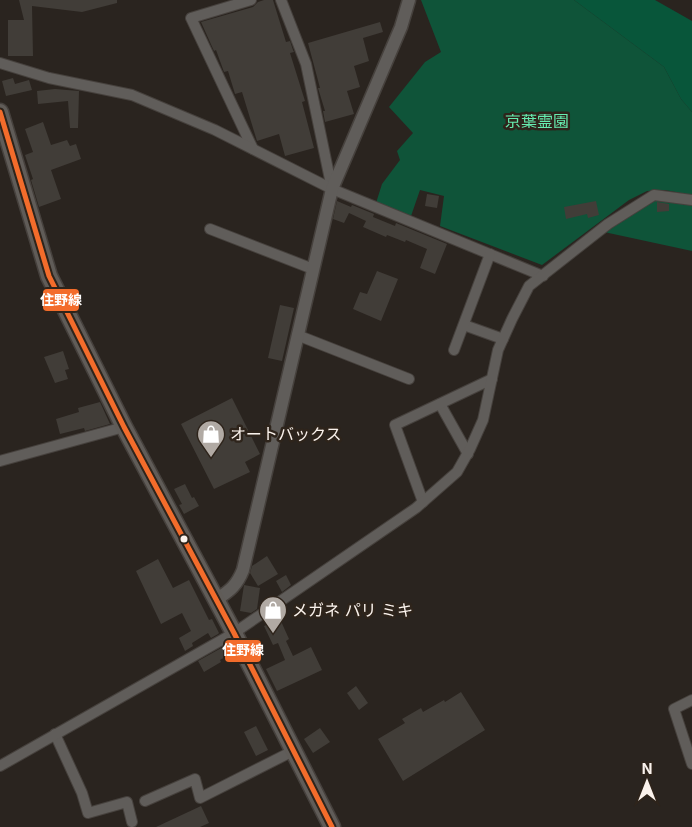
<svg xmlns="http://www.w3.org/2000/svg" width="692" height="827" viewBox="0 0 692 827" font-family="Inter,'Noto Sans JP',sans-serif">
<rect width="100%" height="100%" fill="#2a241f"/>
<g fill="#0f5439">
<path d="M 421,0 L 574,0 L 664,67 L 681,99 L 692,112 L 692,195 L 665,190 L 647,191 L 629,200 L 542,265 L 440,226 L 444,196 L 420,190 L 411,216 L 376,203 L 382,184 L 400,160 L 397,151 L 413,133 L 389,107 L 425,62 L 441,52 Z"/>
<path d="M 656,200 L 692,202 L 692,251 L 604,232 Z"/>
</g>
<path fill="#08563a" d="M 574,0 L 655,0 L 692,21 L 692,112 L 681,99 L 664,67 Z"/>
<g fill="#413d38">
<path d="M 19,0 L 117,0 L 117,3 L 82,12 L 32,6 L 33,56 L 8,56 L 8,20 L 24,20 Z"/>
<path d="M 264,0 L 273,0 L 286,42 L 290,41 L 293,50 L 294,52 L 290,53 L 305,101 L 302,102 L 314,148 L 285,156 L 279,134 L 257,141 L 242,92 L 235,94 L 228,71 L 224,72 L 216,50 L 214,51 L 201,22 L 253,7 L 258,2 Z"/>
<path d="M 380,22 L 383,32 L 363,38 L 369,61 L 354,66 L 360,87 L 347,91 L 354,114 L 325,122 L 323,111 L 325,111 L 318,88 L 320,88 L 308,43 Z"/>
<path d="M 13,78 L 15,84 L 29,80 L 32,90 L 6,96 L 2,81 Z"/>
<path d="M 55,89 L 79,91 L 78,128 L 70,128 L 68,101 L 38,104 L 37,91 Z"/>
<path d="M 43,122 L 51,145 L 67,140 L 70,146 L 76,144 L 81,159 L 51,170 L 61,199 L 39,207 L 31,180 L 33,179 L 25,155 L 33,152 L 25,129 Z"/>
<path d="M 427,194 L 439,196 L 437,208 L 425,206 Z"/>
<path d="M 337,201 L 351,207 L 352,205 L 374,214 L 373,217 L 395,226 L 396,223 L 447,244 L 435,274 L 420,268 L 427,249 L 406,240 L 405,242 L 387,235 L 386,237 L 363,227 L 366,221 L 349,213 L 344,223 L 333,219 Z"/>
<path d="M 596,201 L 599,215 L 588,218 L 587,214 L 566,219 L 564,207 Z"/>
<path d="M 657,202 L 669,204 L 669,211 L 657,212 Z"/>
<path d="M 377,271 L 398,279 L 381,321 L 353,309 L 360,292 L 367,294 Z"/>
<path d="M 280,305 L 294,308 L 282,361 L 268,358 Z"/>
<path d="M 63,351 L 69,369 L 65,370 L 68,379 L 55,383 L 44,357 Z"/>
<path d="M 232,398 L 260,454 L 245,462 L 250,472 L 214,489 L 181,424 Z"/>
<path d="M 100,402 L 110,424 L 85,431 L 84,428 L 60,434 L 56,419 L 79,412 L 78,408 Z"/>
<path d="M 185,484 L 192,498 L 194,497 L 199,506 L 184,514 L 179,505 L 182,504 L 174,489 Z"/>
<path d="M 267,556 L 278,574 L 258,586 L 250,573 L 252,566 Z"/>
<path d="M 158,559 L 173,588 L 189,580 L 209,620 L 212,619 L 219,633 L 218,634 L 211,638 L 208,633 L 192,643 L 193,646 L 185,651 L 179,638 L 191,631 L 182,613 L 161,624 L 136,571 Z"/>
<path d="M 286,575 L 291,585 L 282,592 L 276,581 Z"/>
<path d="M 244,585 L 260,588 L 257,609 L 251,613 L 240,611 Z"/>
<path d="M 280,619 L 289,639 L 286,641 L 293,656 L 311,647 L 322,670 L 277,691 L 266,669 L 285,660 L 278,643 L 273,645 L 264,626 Z"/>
<path d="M 225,646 L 230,654 L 220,660 L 221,662 L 204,672 L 198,661 Z"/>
<path d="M 356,686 L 368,703 L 359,710 L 347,693 Z"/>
<path d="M 461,692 L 485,730 L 403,781 L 378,739 L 405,723 L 402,719 L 421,708 L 423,712 L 444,700 L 445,702 Z"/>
<path d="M 256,726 L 268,750 L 256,756 L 244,732 Z"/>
<path d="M 320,728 L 330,742 L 313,753 L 304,739 Z"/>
<path d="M 201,806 L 209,823 L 200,827 L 156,827 Z"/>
</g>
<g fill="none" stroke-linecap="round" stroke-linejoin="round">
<g stroke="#46413d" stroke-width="12">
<g id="minor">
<path d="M 251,0 L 191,18 L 253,149"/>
<path d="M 281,0 L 306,64 L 332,189"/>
<path d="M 0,63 L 49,78 L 132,95 L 215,130 L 332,189 L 543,276"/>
<path d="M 210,229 L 313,269"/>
<path d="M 464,325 L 503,339"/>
<path d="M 297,335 L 409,379"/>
<path d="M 454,350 L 490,254"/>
<path d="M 440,404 L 468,454"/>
<path d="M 0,461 L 124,427"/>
<path d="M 423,502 L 395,425 L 492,379"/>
<path d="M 692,700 L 674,709 L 692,764"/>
<path d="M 55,734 L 82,793 L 88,813 L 127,802 L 132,822"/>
<path d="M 0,766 L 234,633 L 416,508 L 457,472 L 470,449 L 483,420 L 498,350 L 512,319 L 529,286 L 608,224 L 654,195 L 692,200"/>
<path d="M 145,801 L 195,779 L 200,798 L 293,751"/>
</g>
</g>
<g stroke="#46413d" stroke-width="15">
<path id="tertiary" d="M 217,599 C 230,591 237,585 243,570 L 332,189 L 401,27 L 409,0"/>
</g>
<g stroke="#46413d" stroke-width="19">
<path id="trunk" d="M 0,112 L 49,276 L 124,427 L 234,633 L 332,827"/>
</g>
<use href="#minor" stroke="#605d5a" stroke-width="10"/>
<use href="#tertiary" stroke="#605d5a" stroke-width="12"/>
<use href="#trunk" stroke="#605c58" stroke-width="16"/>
<g stroke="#2e241b" stroke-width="9">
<path id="bus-1" d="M 0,112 L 49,276 L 124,427 L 234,633 L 332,827"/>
</g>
<use href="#bus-1" stroke="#f36c2b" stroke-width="5"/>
</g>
<defs>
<g id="shop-pin" transform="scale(1.4375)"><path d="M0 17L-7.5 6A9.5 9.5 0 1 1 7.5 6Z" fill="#b1aaa4" stroke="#2e241b"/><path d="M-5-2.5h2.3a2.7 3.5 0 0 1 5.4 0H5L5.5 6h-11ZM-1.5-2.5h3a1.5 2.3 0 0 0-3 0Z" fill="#fff"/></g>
</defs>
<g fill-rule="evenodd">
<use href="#shop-pin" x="211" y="434"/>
<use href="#shop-pin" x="273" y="610"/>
</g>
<circle fill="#faf2ec" stroke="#2e241b" stroke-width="2" cx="184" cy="539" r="4.5"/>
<g text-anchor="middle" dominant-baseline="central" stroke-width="5" stroke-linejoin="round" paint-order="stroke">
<g font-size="16" fill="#66ecaf" stroke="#2e241b">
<text x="537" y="121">京葉霊園</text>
</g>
<g font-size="16" fill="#faf2ec" stroke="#2e241b" text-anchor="start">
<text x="230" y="434">オートバックス</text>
<text x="292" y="610">メガネ パリ ミキ</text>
</g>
</g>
<g stroke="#2e241b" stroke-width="2">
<rect x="42" y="288" width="38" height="24" rx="5" fill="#f36c2b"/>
<rect x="224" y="639" width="38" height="24" rx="5" fill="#f36c2b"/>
</g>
<g font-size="14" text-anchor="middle" font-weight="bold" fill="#fff">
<text x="61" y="305">住野線</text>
<text x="243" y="655">住野線</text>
</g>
<g transform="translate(647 782)" stroke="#2e241b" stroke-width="4" paint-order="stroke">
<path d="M0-4L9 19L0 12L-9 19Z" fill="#faf2ec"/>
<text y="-8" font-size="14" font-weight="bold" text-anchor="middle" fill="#faf2ec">N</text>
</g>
</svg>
